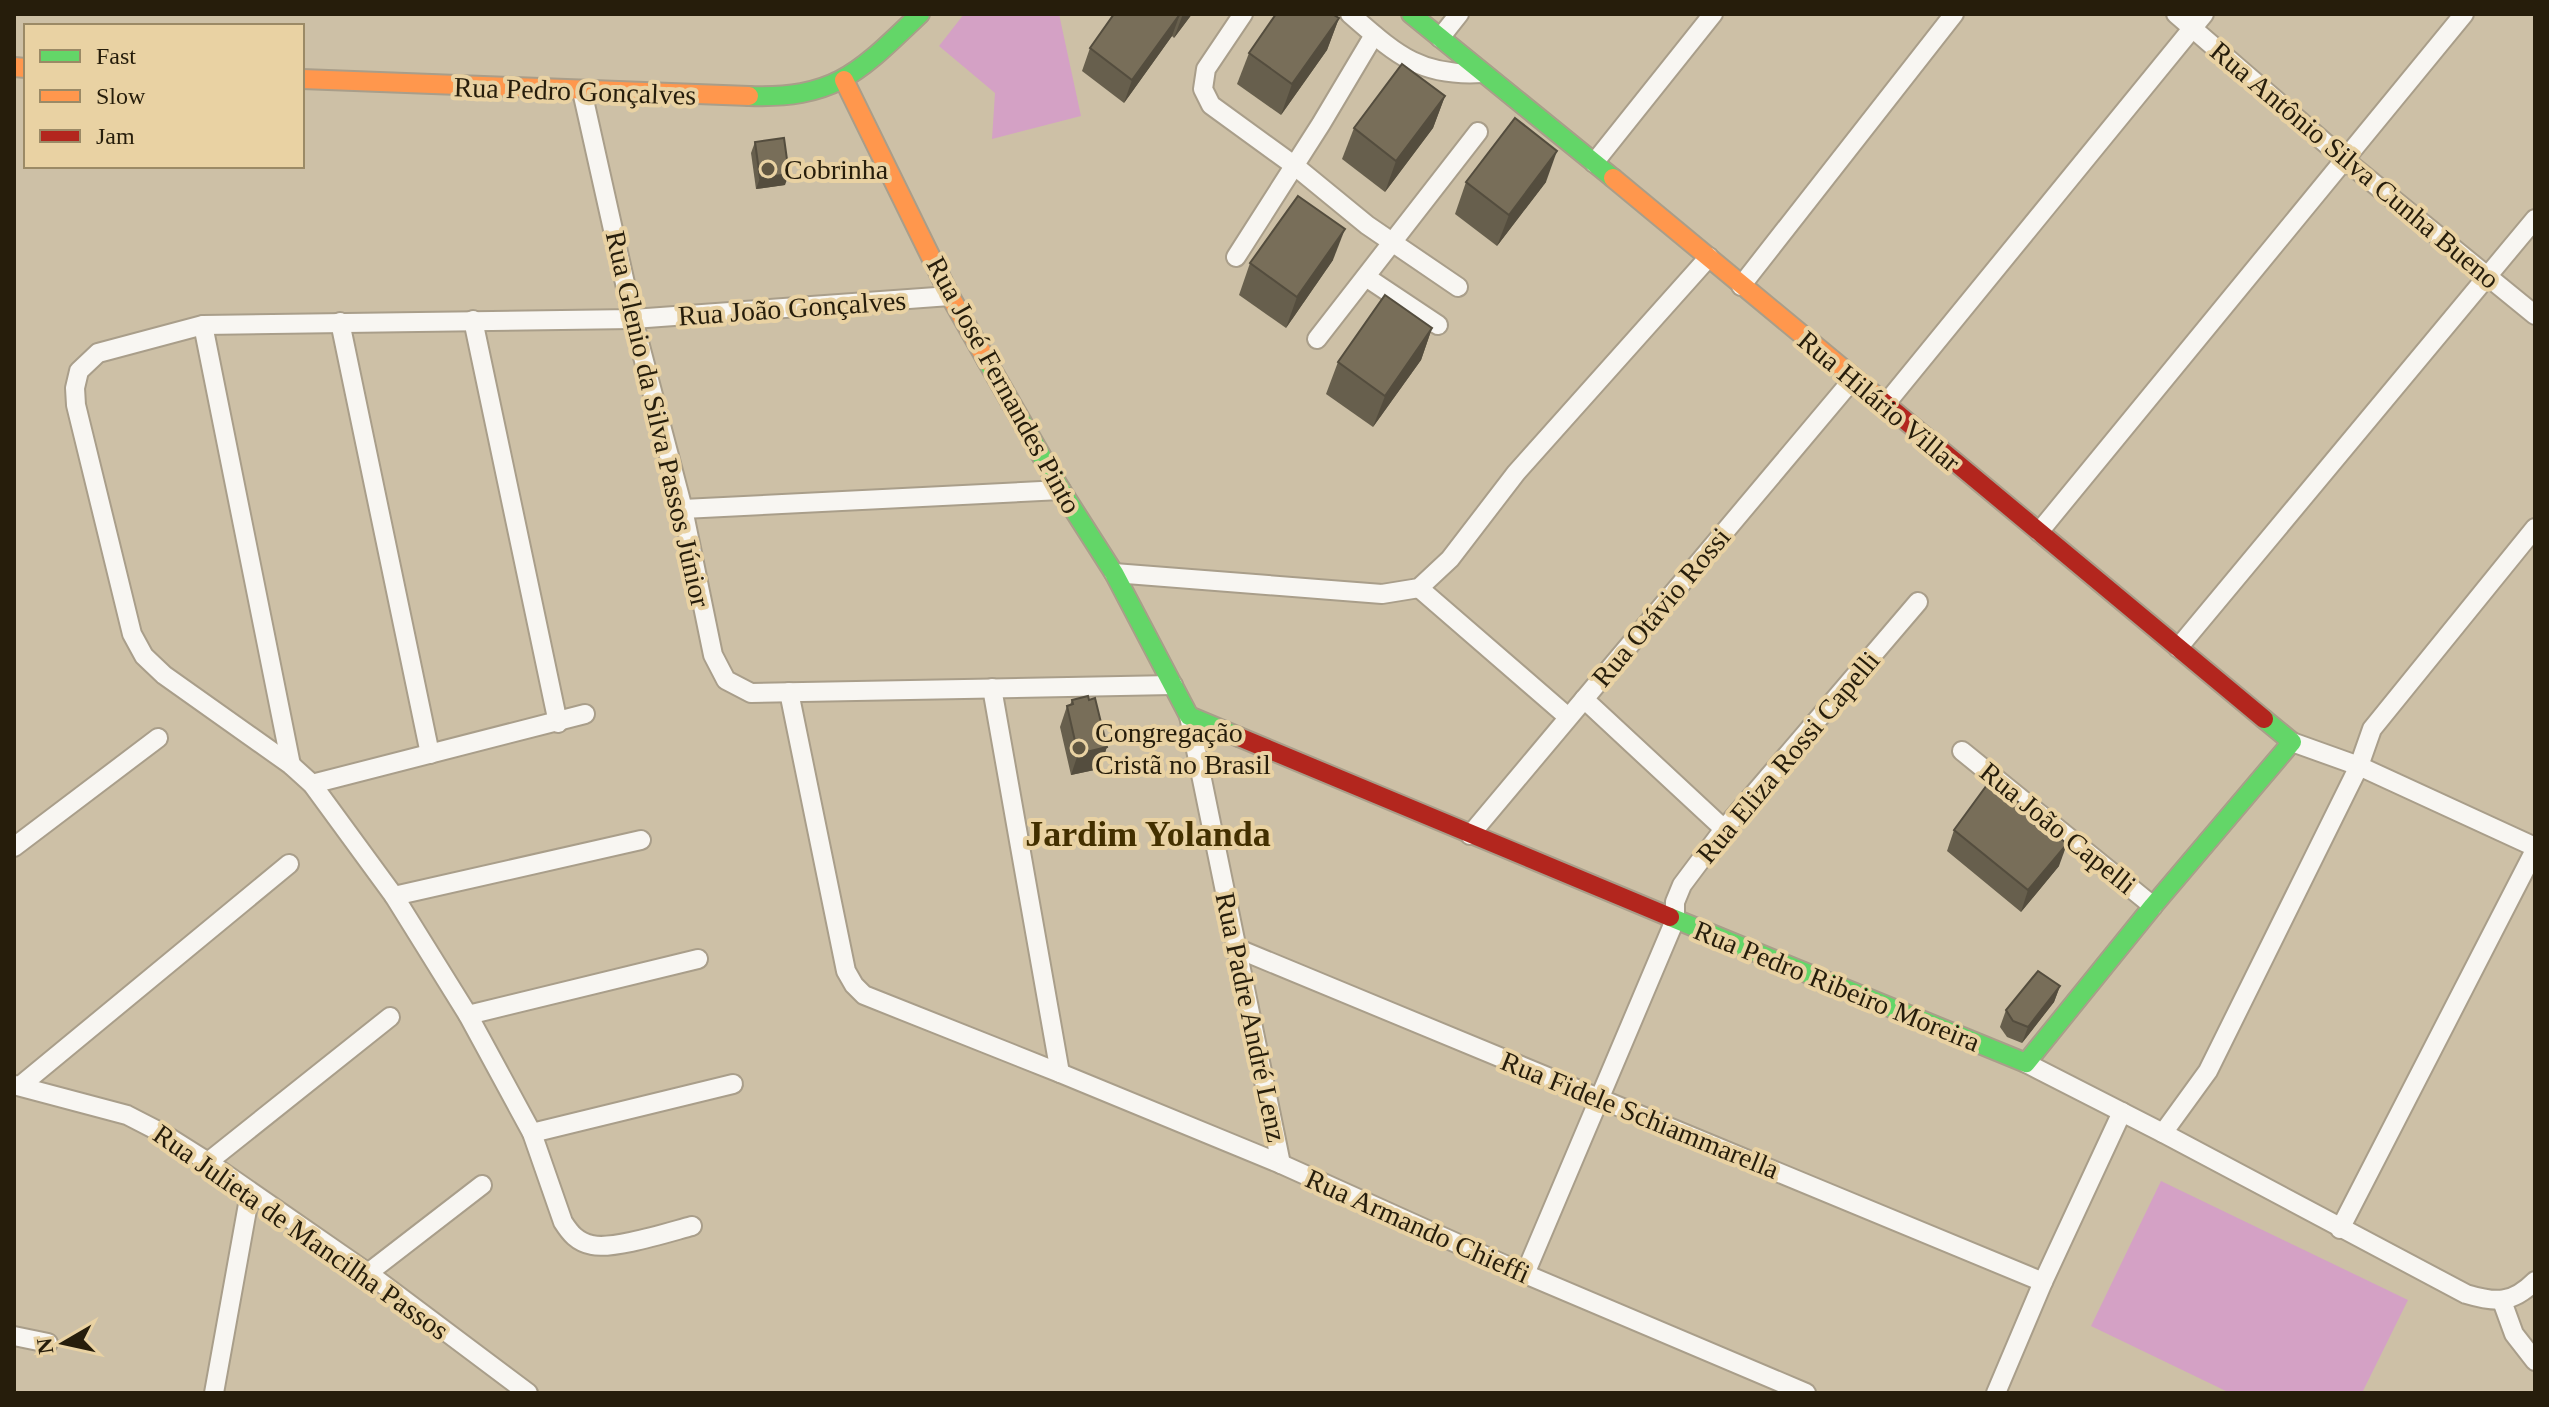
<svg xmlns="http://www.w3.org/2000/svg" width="2549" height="1407" viewBox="0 0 2549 1407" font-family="'Times New Roman',serif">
<rect width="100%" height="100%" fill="#cdc0a6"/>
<g fill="#d4a1c5">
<path d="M 964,14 L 1059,14 L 1081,116 L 992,139 L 995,93 L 939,46 Z"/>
<path d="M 2161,1181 L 2408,1300 L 2362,1393 L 2230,1393 L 2091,1326 Z"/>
</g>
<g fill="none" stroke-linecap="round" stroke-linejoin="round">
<g stroke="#a99e8a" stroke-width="22">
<g id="street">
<path d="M 1243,14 L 1206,69 L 1203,89 L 1211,105 L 1295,166 L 1367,225 L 1458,287"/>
<path d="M 1350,14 C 1395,53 1419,77 1482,73"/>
<path d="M 2176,14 L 2345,160 L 2535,315"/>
<path d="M 1440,38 L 1459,14"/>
<path d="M 582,91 L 633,319 L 683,509 L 713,655 L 726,680 L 751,693 L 1173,685"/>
<path d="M 1594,163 L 1713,14"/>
<path d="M 1236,257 L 1321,124 L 1374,35"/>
<path d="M 1366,277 L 1438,325"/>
<path d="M 1741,286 L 1954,14"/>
<path d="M 473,320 L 558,723"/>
<path d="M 340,322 L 430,754"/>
<path d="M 203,325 L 291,765"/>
<path d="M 1317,339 L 1478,132"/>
<path d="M 1884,406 L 2204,14"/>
<path d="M 683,509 L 1061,490"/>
<path d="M 2039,532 L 2464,14"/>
<path d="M 1114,573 L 1382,594 L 1419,588 L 1450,559 L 1516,473 L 1709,257"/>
<path d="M 1419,588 L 1568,717"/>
<path d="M 2178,648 L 2535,219"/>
<path d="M 992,688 L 1060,1073"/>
<path d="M 789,692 L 846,971 L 854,985 L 864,995 L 1060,1073 L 1281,1164 L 1525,1274 L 1806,1393"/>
<path d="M 1584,699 L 1724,829"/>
<path d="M 1189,716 L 1281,1164"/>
<path d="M 2292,742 L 2359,766 L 2535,847"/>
<path d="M 1962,751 L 2153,906"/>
<path d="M 312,784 L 585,714"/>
<path d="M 1470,835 L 1853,379"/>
<path d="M 14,847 L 158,738"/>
<path d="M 394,896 L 641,840"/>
<path d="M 1236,948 L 2043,1282"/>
<path d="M 468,1015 L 698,959"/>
<path d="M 2026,1063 L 2163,1133 L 2466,1294 C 2496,1303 2512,1304 2535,1281"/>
<path d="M 14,1085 L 127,1115 L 162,1133 L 208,1162 L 368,1273 L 528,1393"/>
<path d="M 20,1086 L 289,864"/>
<path d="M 532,1133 L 733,1084"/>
<path d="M 2163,1133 L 2208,1071 L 2359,766 L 2372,729 L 2535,528"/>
<path d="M 208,1162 L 390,1017"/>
<path d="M 692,1226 C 669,1232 613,1250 592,1245 C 577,1242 570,1233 563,1222 L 532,1133 L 468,1015 L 394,896 L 312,784 L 291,765 L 164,675 L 144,656 L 132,634 L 76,405 L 75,388 L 79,371 L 98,353 L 203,325 L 633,319 L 950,296"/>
<path d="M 2340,1229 L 2535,850"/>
<path d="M 368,1273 L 482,1185"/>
<path d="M 1525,1274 L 1675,920 L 1675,902 L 1682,885 L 1724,829 L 1918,602"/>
<path d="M 2502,1301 L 2514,1334 L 2535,1361"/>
<path d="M 14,1336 L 48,1343"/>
<path d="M 214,1393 L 250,1193"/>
<path d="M 1996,1393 L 2043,1282 L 2122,1112"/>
</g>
</g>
<g stroke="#a99e8a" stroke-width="22">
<g id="fast">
<path d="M 1411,14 L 1613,178"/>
<path d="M 749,96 C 837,99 860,71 920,14"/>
<path d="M 987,361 L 1061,490 L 1114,573 L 1189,716 L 1239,737"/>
<path d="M 1670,917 L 2026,1063 L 2153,906 L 2292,742 L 2264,719"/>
</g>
</g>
<g stroke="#a99e8a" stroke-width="22">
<g id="slow">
<path d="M 14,67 L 26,68"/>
<path d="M 302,79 L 749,96"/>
<path d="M 844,80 L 950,296 L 987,361"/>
<path d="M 1613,178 L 1876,396"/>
</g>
</g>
<g stroke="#a99e8a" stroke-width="22">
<g id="jam">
<path d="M 1876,396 L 2264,719"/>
<path d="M 1239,737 L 1670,917"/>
</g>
</g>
<use href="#street" stroke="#f8f6f2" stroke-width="18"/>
<use href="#fast" stroke="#63d668" stroke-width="18"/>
<use href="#slow" stroke="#ff974d" stroke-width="18"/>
<use href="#jam" stroke="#b3261e" stroke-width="18"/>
</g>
<g fill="#675f4d">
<path d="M 1114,14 L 1192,14 L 1174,38 L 1172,36 L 1124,103 L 1082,71 L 1090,48 Z"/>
<path d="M 1339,18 L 1327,50 L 1281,115 L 1237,84 L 1249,53 Z"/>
<path d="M 1445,96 L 1433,128 L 1385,192 L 1342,159 L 1354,128 Z"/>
<path d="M 755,142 L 785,185 L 756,189 L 751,153 Z"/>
<path d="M 1466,182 L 1546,182 L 1497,246 L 1455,214 Z"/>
<path d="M 1333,260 L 1286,328 L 1239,295 L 1250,263 Z"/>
<path d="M 1432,328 L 1421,360 L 1373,427 L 1326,394 L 1338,362 Z"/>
<path d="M 1072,700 L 1107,747 L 1099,769 L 1071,775 L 1060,727 L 1067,706 L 1070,705 Z"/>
<path d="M 2013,790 L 2011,796 L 2059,866 L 2021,912 L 1947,851 L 1954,830 Z"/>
<path d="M 2060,986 L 2054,1002 L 2022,1043 L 2007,1037 L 2000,1027 L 2006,1010 Z"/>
</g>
<g fill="#544d3e">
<path d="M 1180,14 L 1172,36 L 1124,103 L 1132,80 Z"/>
<path d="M 1183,14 L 1192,14 L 1174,38 Z"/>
<path d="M 1339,18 L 1327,50 L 1281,115 L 1292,84 Z"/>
<path d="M 1445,96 L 1433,128 L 1385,192 L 1396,161 Z"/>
<path d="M 1557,151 L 1546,182 L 1497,246 L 1509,215 Z"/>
<path d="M 789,174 L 785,185 L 756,189 L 760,178 Z"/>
<path d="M 1345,229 L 1333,260 L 1286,328 L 1297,297 Z"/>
<path d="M 1432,328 L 1421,360 L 1373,427 L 1385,396 Z"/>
<path d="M 1107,747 L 1099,769 L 1071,775 L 1078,754 Z"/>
<path d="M 2067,844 L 2059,866 L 2021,912 L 2028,890 Z"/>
<path d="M 2060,986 L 2054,1002 L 2022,1043 L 2028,1027 Z"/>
</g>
<g fill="#786e59" stroke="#544d3e" stroke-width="2">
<path d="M 1114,14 L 1180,14 L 1132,80 L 1090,48 Z"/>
<path d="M 1276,14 L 1332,14 L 1339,18 L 1292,84 L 1249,53 Z"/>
<path d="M 1402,64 L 1445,96 L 1396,161 L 1354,128 Z"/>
<path d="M 1515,118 L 1557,151 L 1509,215 L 1466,182 Z"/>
<path d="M 784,138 L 789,174 L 760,178 L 755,142 Z"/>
<path d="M 1298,196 L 1345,229 L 1297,297 L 1250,263 Z"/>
<path d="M 1385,295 L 1432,328 L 1385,396 L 1338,362 Z"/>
<path d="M 1088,696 L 1089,700 L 1095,698 L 1107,747 L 1078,754 L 1067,706 L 1073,704 L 1072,700 Z"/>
<path d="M 1995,774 L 2013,790 L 2009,794 L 2067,844 L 2028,890 L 1954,830 Z"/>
<path d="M 2038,971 L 2060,986 L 2028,1027 L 2013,1021 L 2006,1010 Z"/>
</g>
<g fill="#605641" stroke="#e9d2a3" stroke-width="3">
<circle cx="768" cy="169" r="8"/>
<circle cx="1079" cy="748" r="8"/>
</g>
<g text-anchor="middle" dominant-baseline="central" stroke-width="8" stroke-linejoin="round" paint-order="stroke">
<g font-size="28" fill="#261d0b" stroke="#e9d2a3">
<text transform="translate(575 91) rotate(2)">Rua Pedro Gonçalves</text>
<text transform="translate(2355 165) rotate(40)">Rua Antônio Silva Cunha Bueno</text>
<text transform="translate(792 308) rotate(-4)">Rua João Gonçalves</text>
<text transform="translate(1004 385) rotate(61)">Rua José Fernandes Pinto</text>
<text transform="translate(1879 401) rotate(40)">Rua Hilário Villar</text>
<text transform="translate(658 419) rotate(77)">Rua Glenio da Silva Passos Júnior</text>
<text transform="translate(1661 607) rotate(-50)">Rua Otávio Rossi</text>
<text transform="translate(1788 757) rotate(-50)">Rua Eliza Rossi Capelli</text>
<text transform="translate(2058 828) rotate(39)">Rua João Capelli</text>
<text transform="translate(1837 986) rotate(22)">Rua Pedro Ribeiro Moreira</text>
<text transform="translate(1251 1017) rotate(78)">Rua Padre André Lenz</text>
<text transform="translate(1640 1115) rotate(22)">Rua Fidele Schiammarella</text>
<text transform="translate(1418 1226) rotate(24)">Rua Armando Chieffi</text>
<text transform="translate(301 1232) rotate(35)">Rua Julieta de Mancilha Passos</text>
</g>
<g font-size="28" fill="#261d0b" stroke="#e9d2a3" text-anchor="start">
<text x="784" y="169">Cobrinha</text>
<text x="1095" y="732">Congregação<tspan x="1095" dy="32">Cristã no Brasil</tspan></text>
</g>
<g font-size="36" font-weight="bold" fill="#433000" stroke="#e9d2a3">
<text x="1148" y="834">Jardim Yolanda</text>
</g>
</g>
<rect width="2549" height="1407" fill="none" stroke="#261d0b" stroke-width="32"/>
<rect x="24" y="24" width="280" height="144" fill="#e9d2a3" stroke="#9b8a66" stroke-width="2"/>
<rect x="40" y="50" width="40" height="12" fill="#63d668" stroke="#9b8a66" stroke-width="2"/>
<text x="96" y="64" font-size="24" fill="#261d0b">Fast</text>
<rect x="40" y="90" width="40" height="12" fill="#ff974d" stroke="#9b8a66" stroke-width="2"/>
<text x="96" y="104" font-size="24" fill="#261d0b">Slow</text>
<rect x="40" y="130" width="40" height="12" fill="#b3261e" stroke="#9b8a66" stroke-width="2"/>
<text x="96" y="144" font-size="24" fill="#261d0b">Jam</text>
<g transform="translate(64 1343) rotate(261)" stroke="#e9d2a3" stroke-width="6" paint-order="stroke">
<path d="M0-6L14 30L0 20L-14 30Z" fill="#261d0b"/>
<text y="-12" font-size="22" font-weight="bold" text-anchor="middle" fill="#261d0b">N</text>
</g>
</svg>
